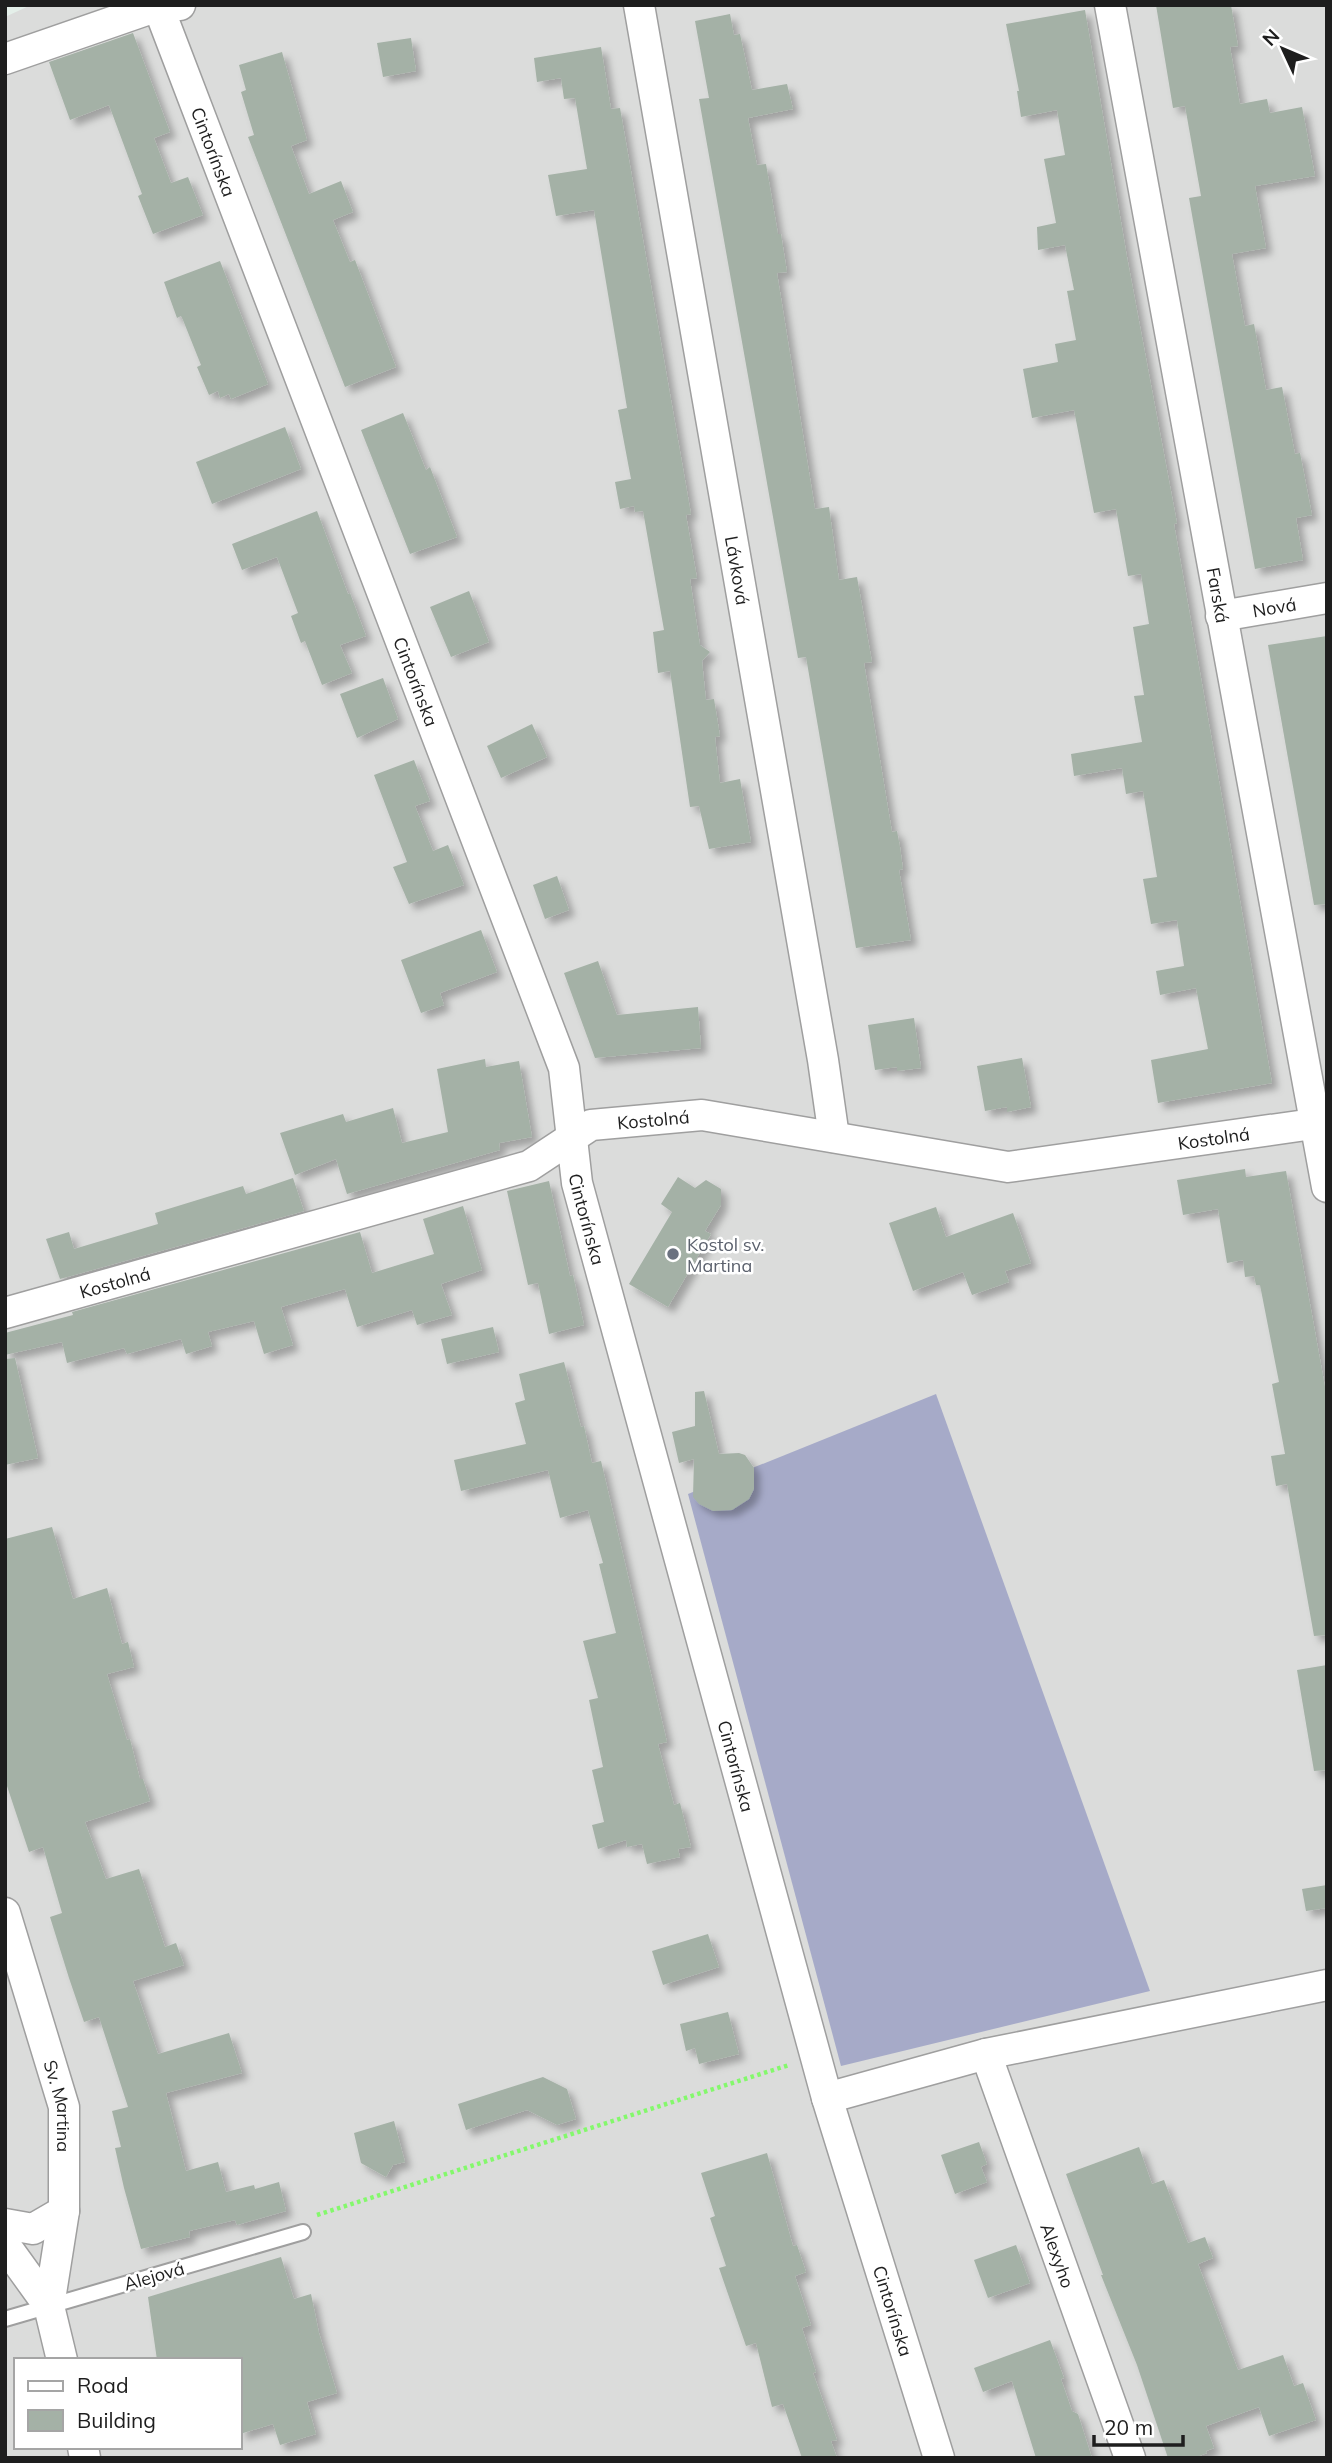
<svg xmlns="http://www.w3.org/2000/svg" width="1332" height="2463" viewBox="0 0 1332 2463" font-family="Mulish,sans-serif">
<defs>
<filter id="shadow"><feDropShadow dx="6" dy="6" stdDeviation="3.5" flood-color="#0004"/></filter>
</defs>
<rect width="100%" height="100%" fill="#e4efe9"/>
<path fill="#dbdcdb" fill-rule="evenodd" d="M 31,5 L 1327,5 L 1327,2458 L 5,2458 L 5,17 ZM 16,2360 L 240,2360 L 240,2447 L 16,2447 Z"/>
<path fill="#a6aac8" d="M 936,1394 L 1150,1991 L 841,2066 L 688,1494 Z"/>
<g fill="#a4b1a6" filter="url(#shadow)">
<path d="M 1156,5 L 1231,5 L 1238,46 L 1230,47 L 1240,104 L 1267,99 L 1270,113 L 1302,107 L 1315,176 L 1255,186 L 1266,248 L 1232,254 L 1245,326 L 1254,324 L 1266,390 L 1282,387 L 1295,454 L 1300,453 L 1312,515 L 1296,518 L 1303,560 L 1255,569 L 1189,198 L 1201,196 L 1185,106 L 1173,108 Z"/>
<path d="M 1085,10 L 1127,257 L 1177,523 L 1174,524 L 1272,1083 L 1158,1103 L 1151,1060 L 1208,1049 L 1196,988 L 1160,995 L 1156,971 L 1184,966 L 1177,920 L 1151,924 L 1143,879 L 1157,877 L 1143,791 L 1126,794 L 1122,768 L 1074,776 L 1071,754 L 1142,742 L 1134,696 L 1144,695 L 1133,627 L 1149,624 L 1141,574 L 1128,576 L 1116,509 L 1094,513 L 1074,410 L 1032,418 L 1023,369 L 1058,362 L 1055,344 L 1076,340 L 1067,291 L 1074,290 L 1065,245 L 1038,250 L 1037,227 L 1056,223 L 1044,159 L 1065,155 L 1057,110 L 1021,117 L 1017,91 L 1019,91 L 1006,24 Z"/>
<path d="M 730,14 L 734,35 L 740,34 L 752,90 L 787,84 L 793,109 L 748,118 L 757,165 L 766,164 L 778,234 L 781,234 L 787,272 L 777,273 L 815,509 L 829,507 L 839,580 L 857,577 L 872,662 L 864,663 L 892,832 L 897,831 L 900,847 L 903,869 L 899,870 L 911,940 L 856,948 L 806,657 L 798,658 L 699,99 L 709,98 L 695,21 Z"/>
<path d="M 133,33 L 170,132 L 154,138 L 171,183 L 188,177 L 203,215 L 153,234 L 138,196 L 142,194 L 109,105 L 70,120 L 49,62 Z"/>
<path d="M 411,38 L 416,71 L 383,77 L 377,43 Z"/>
<path d="M 601,47 L 611,109 L 620,108 L 691,514 L 686,515 L 697,578 L 690,579 L 700,645 L 710,652 L 702,661 L 706,700 L 714,699 L 720,736 L 715,737 L 720,783 L 740,779 L 751,842 L 709,849 L 699,806 L 690,807 L 670,671 L 658,673 L 653,632 L 664,630 L 643,511 L 635,512 L 634,506 L 620,509 L 615,482 L 631,479 L 618,410 L 627,408 L 594,210 L 556,216 L 548,175 L 587,169 L 575,98 L 564,99 L 561,78 L 537,82 L 534,58 Z"/>
<path d="M 282,52 L 307,140 L 291,146 L 309,194 L 341,181 L 353,212 L 333,220 L 350,262 L 355,260 L 396,367 L 345,387 L 248,137 L 254,135 L 241,92 L 246,90 L 239,65 Z"/>
<path d="M 220,261 L 268,384 L 231,399 L 229,394 L 220,398 L 218,391 L 209,395 L 197,367 L 201,365 L 183,320 L 181,316 L 177,318 L 164,282 Z"/>
<path d="M 403,413 L 426,470 L 430,467 L 457,537 L 410,554 L 361,430 Z"/>
<path d="M 285,427 L 301,469 L 212,504 L 196,462 Z"/>
<path d="M 317,511 L 348,594 L 350,593 L 366,636 L 340,645 L 352,673 L 322,685 L 305,641 L 301,643 L 291,616 L 298,613 L 277,557 L 242,570 L 232,544 Z"/>
<path d="M 469,591 L 489,642 L 451,657 L 430,607 Z"/>
<path d="M 1327,636 L 1327,904 L 1314,905 L 1268,645 Z"/>
<path d="M 383,678 L 398,719 L 357,738 L 340,694 Z"/>
<path d="M 532,724 L 547,757 L 501,778 L 487,746 Z"/>
<path d="M 414,760 L 430,801 L 415,806 L 433,851 L 448,845 L 464,885 L 409,904 L 393,867 L 407,862 L 374,775 Z"/>
<path d="M 557,876 L 569,910 L 545,919 L 533,885 Z"/>
<path d="M 481,930 L 497,972 L 440,993 L 444,1005 L 421,1013 L 401,960 Z"/>
<path d="M 598,961 L 617,1015 L 698,1007 L 701,1048 L 595,1058 L 564,973 Z"/>
<path d="M 914,1018 L 921,1068 L 897,1071 L 897,1067 L 875,1070 L 868,1025 Z"/>
<path d="M 1022,1058 L 1031,1107 L 1007,1112 L 1007,1107 L 985,1111 L 977,1066 Z"/>
<path d="M 485,1059 L 486,1067 L 519,1061 L 532,1137 L 499,1143 L 500,1150 L 347,1194 L 336,1159 L 295,1175 L 280,1133 L 343,1114 L 346,1122 L 393,1108 L 402,1143 L 448,1132 L 437,1069 Z"/>
<path d="M 1245,1169 L 1246,1177 L 1286,1171 L 1327,1398 L 1327,1635 L 1314,1636 L 1287,1484 L 1276,1486 L 1271,1456 L 1285,1454 L 1272,1384 L 1279,1382 L 1260,1285 L 1256,1285 L 1254,1276 L 1245,1277 L 1243,1260 L 1227,1263 L 1218,1209 L 1183,1215 L 1177,1180 Z"/>
<path d="M 678,1177 L 695,1188 L 706,1180 L 721,1189 L 721,1205 L 705,1231 L 711,1234 L 668,1307 L 629,1284 L 672,1212 L 661,1204 Z"/>
<path d="M 293,1178 L 304,1211 L 60,1279 L 46,1239 L 69,1232 L 74,1249 L 158,1224 L 155,1213 L 243,1186 L 246,1194 Z"/>
<path d="M 549,1181 L 570,1276 L 573,1275 L 584,1325 L 549,1334 L 538,1283 L 528,1285 L 507,1191 Z"/>
<path d="M 463,1206 L 482,1270 L 441,1284 L 452,1315 L 417,1325 L 412,1310 L 357,1327 L 345,1289 L 281,1307 L 293,1345 L 264,1354 L 254,1321 L 208,1332 L 212,1346 L 186,1354 L 181,1339 L 127,1354 L 124,1348 L 67,1363 L 62,1342 L 5,1355 L 5,1333 L 73,1315 L 72,1312 L 360,1232 L 372,1273 L 434,1254 L 423,1219 Z"/>
<path d="M 936,1207 L 946,1237 L 1013,1213 L 1031,1263 L 1005,1271 L 1009,1282 L 972,1295 L 963,1272 L 913,1291 L 889,1223 Z"/>
<path d="M 493,1327 L 499,1352 L 447,1364 L 441,1339 Z"/>
<path d="M 15,1358 L 38,1458 L 5,1465 L 5,1359 Z"/>
<path d="M 564,1362 L 581,1427 L 584,1426 L 592,1463 L 601,1461 L 667,1742 L 658,1744 L 674,1805 L 680,1803 L 691,1847 L 678,1849 L 680,1857 L 647,1864 L 642,1844 L 627,1847 L 626,1840 L 598,1849 L 592,1825 L 604,1822 L 592,1770 L 603,1767 L 589,1700 L 598,1698 L 583,1641 L 616,1633 L 599,1564 L 603,1563 L 588,1510 L 560,1518 L 548,1470 L 461,1491 L 454,1460 L 526,1444 L 515,1403 L 525,1400 L 519,1374 Z"/>
<path d="M 704,1391 L 719,1454 L 739,1453 L 745,1455 L 754,1468 L 754,1489 L 749,1499 L 732,1510 L 713,1511 L 699,1504 L 693,1497 L 694,1459 L 679,1463 L 672,1432 L 695,1426 L 695,1392 Z"/>
<path d="M 52,1527 L 73,1599 L 107,1588 L 122,1644 L 128,1642 L 134,1667 L 107,1674 L 127,1740 L 130,1739 L 140,1779 L 143,1779 L 150,1801 L 85,1822 L 106,1879 L 139,1869 L 165,1947 L 176,1943 L 184,1965 L 133,1981 L 158,2054 L 229,2033 L 242,2073 L 166,2093 L 186,2171 L 218,2162 L 226,2192 L 254,2185 L 255,2189 L 279,2182 L 286,2211 L 237,2225 L 235,2220 L 189,2231 L 190,2237 L 141,2249 L 124,2188 L 115,2148 L 121,2147 L 112,2111 L 128,2107 L 99,2017 L 84,2022 L 69,1978 L 50,1917 L 62,1913 L 43,1847 L 29,1852 L 5,1780 L 5,1539 Z"/>
<path d="M 1327,1665 L 1327,1770 L 1314,1771 L 1297,1670 Z"/>
<path d="M 1327,1885 L 1327,1908 L 1306,1911 L 1302,1889 Z"/>
<path d="M 708,1934 L 719,1967 L 663,1985 L 652,1951 Z"/>
<path d="M 728,2012 L 739,2054 L 699,2064 L 695,2048 L 686,2051 L 680,2024 Z"/>
<path d="M 543,2077 L 567,2089 L 576,2119 L 557,2125 L 527,2110 L 466,2130 L 458,2104 Z"/>
<path d="M 394,2121 L 405,2162 L 393,2165 L 386,2177 L 361,2163 L 354,2133 Z"/>
<path d="M 979,2142 L 987,2164 L 981,2167 L 987,2182 L 955,2194 L 941,2155 Z"/>
<path d="M 1139,2147 L 1152,2184 L 1164,2180 L 1188,2243 L 1205,2237 L 1213,2258 L 1198,2264 L 1238,2370 L 1283,2355 L 1294,2386 L 1303,2383 L 1316,2420 L 1269,2436 L 1259,2407 L 1206,2426 L 1214,2448 L 1206,2451 L 1207,2453 L 1194,2458 L 1168,2458 L 1137,2365 L 1101,2275 L 1103,2275 L 1066,2174 Z"/>
<path d="M 767,2153 L 793,2246 L 797,2245 L 806,2272 L 795,2276 L 811,2325 L 802,2328 L 816,2372 L 813,2373 L 837,2440 L 831,2441 L 837,2458 L 802,2458 L 783,2404 L 772,2407 L 756,2343 L 746,2346 L 719,2268 L 726,2266 L 710,2218 L 715,2216 L 701,2173 Z"/>
<path d="M 1016,2245 L 1030,2283 L 988,2298 L 974,2260 Z"/>
<path d="M 281,2257 L 294,2299 L 311,2294 L 319,2333 L 337,2393 L 307,2402 L 316,2434 L 280,2445 L 273,2424 L 240,2434 L 240,2360 L 157,2360 L 148,2297 Z"/>
<path d="M 1050,2340 L 1064,2378 L 1061,2379 L 1072,2411 L 1078,2414 L 1092,2458 L 1036,2458 L 1012,2381 L 983,2392 L 974,2368 Z"/>
</g>
<g fill="none" stroke-linecap="round" stroke-linejoin="round">
<g stroke="#9f9f9f" stroke-width="18">
<path id="lane" d="M 5,2319 L 303,2232"/>
</g>
<g stroke="#9f9f9f" stroke-width="33">
<g id="street">
<path id="s1" d="M 639,5 L 823,1060 L 834,1137"/>
<path id="s2" d="M 1110,5 L 1327,1187"/>
<path id="s3" d="M 158,6 L 564,1068 L 577,1183 L 827,2098 L 939,2458"/>
<path d="M 5,59 L 158,6 L 180,5"/>
<path id="s4" d="M 1221,616 L 1327,598"/>
<path id="s5" d="M 5,1313 L 529,1166 L 591,1125 L 702,1115 L 1008,1167 L 1327,1122"/>
<path id="s6" d="M 5,1913 L 64,2107 L 64,2211 L 49,2306"/>
<path id="s7" d="M 986,2054 L 1130,2458"/>
<path d="M 827,2098 L 986,2054 L 1327,1985"/>
<path d="M 5,2224 L 33,2229 L 64,2211"/>
<path d="M 5,2245 L 49,2306 L 62,2360"/>
<path d="M 83,2447 L 85,2458"/>
</g>
</g>
<path stroke="#84f86c" stroke-width="4.5" stroke-dasharray="3.5 3.5" stroke-linecap="butt" d="M 317,2215 L 789,2065"/>
<use href="#lane" stroke="#fff" stroke-width="14"/>
<use href="#street" stroke="#fff" stroke-width="30"/>
</g>
<circle fill="#6b7280" stroke="#fff" stroke-width="2.5" cx="673" cy="1254" r="7"/>
<g text-anchor="middle" dominant-baseline="central" stroke-width="5" stroke-linejoin="round" paint-order="stroke">
<g font-size="18" fill="#1e1e1e" stroke="#fff">
<text stroke="none"><textPath href="#s3" startOffset="156">Cintorínska</textPath></text>
<text stroke="none"><textPath href="#s1" startOffset="574">Lávková</textPath></text>
<text stroke="none"><textPath href="#s2" startOffset="600">Farská</textPath></text>
<text stroke="none"><textPath href="#s4" startOffset="54">Nová</textPath></text>
<text stroke="none"><textPath href="#s3" startOffset="723">Cintorínska</textPath></text>
<text stroke="none"><textPath href="#s5" startOffset="681">Kostolná</textPath></text>
<text stroke="none"><textPath href="#s5" startOffset="1248">Kostolná</textPath></text>
<text stroke="none"><textPath href="#s3" startOffset="1290">Cintorínska</textPath></text>
<text stroke="none"><textPath href="#s5" startOffset="114">Kostolná</textPath></text>
<text stroke="none"><textPath href="#s3" startOffset="1857">Cintorínska</textPath></text>
<text stroke="none"><textPath href="#s6" startOffset="201">Sv. Martina</textPath></text>
<text stroke="none"><textPath href="#s7" startOffset="214">Alexyho</textPath></text>
<text transform="translate(154 2276) rotate(-16)">Alejová</text>
<text stroke="none"><textPath href="#s3" startOffset="2424">Cintorínska</textPath></text>
</g>
<g font-size="18" fill="#5b616d" stroke="#fff" text-anchor="start">
<text x="687" y="1244">Kostol sv.<tspan x="687" dy="21">Martina</tspan></text>
</g>
</g>
<rect width="1332" height="2463" fill="none" stroke="#1e1e1e" stroke-width="14"/>
<rect x="14" y="2358" width="228" height="91" fill="#ffffff" stroke="#a5a5a5" stroke-width="2"/>
<rect x="28" y="2381" width="35" height="10" fill="#ffffff" stroke="#a5a5a5" stroke-width="2"/>
<text x="77" y="2393" font-size="21" fill="#1e1e1e">Road</text>
<rect x="28" y="2410" width="35" height="21" fill="#a4b1a6" stroke="#a5a5a5" stroke-width="2"/>
<text x="77" y="2428" font-size="21" fill="#1e1e1e">Building</text>
<g transform="translate(1283 49) rotate(314)" stroke="#ffffff" stroke-width="5" paint-order="stroke">
<path d="M0-5L12 26L0 18L-12 26Z" fill="#1e1e1e"/>
<text y="-10" font-size="19" font-weight="bold" text-anchor="middle" fill="#1e1e1e">N</text>
</g>
<path d="M1094 2435v10h89v-10" fill="none" stroke="#1e1e1e" stroke-width="3.5"/>
<text x="1104" y="2435" font-size="21" fill="#1e1e1e" stroke="#ffffff" stroke-width="5" paint-order="stroke">20 m</text>
</svg>
